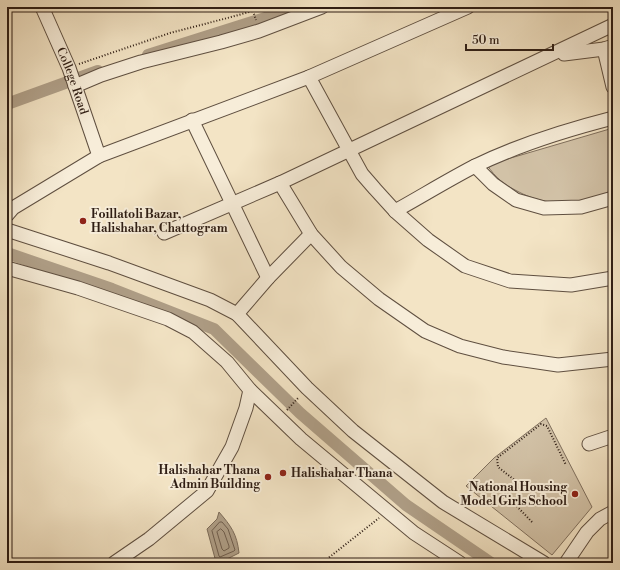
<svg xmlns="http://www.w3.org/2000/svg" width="620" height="570" viewBox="0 0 620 570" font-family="'Libre Bodoni',serif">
<rect width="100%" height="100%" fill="#f3e4c5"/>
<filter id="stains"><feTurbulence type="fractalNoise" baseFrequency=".005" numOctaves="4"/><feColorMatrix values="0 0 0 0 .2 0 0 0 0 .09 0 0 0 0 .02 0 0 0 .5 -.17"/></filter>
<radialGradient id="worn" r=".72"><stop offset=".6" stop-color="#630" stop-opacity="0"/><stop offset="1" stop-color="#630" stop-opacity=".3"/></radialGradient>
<g fill="#d2c2a7" stroke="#80705e">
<path d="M 613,128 L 613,193 C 579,203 550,209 517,191 C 503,184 496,178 487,165 Z"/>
<path d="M 546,418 L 592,507 L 552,555 L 466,486 L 494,458 Z"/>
</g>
<path fill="#b0a089" stroke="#7c6c5a" d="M 219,512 C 231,526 237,534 239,553 L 225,560 L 216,562 L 207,529 L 217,519 Z"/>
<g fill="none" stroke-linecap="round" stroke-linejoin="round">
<g stroke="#6f5e4e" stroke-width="1">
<path d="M 220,522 L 222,522 L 228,529 L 235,550 L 234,551 L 220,557 L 219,556 L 212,531 Z"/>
<path d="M 221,529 L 224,532 L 229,546 L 229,548 L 224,551 L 222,549 L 217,532 Z"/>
</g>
<g stroke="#b0a089" stroke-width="12">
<path d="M 148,55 L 300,7"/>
<path d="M 7,104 L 98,71"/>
<path d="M 7,253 L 112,289 L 214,329 L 300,413 L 406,505 L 491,563"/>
</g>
<g stroke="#5f4f40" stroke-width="15">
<g id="street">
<path id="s1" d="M 42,7 L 69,68 L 99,156"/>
<path d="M 604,49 L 613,87"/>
<path d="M 564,54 L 604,49 L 613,46"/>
<path d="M 309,77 L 362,174 L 375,189 L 395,211 L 428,240 L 465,266 L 510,281 L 571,285 L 613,278"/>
<path d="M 75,86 L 101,75 L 141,62 L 221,42 L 259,31 L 322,7"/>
<path d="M 192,120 L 268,278"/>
<path d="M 475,166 L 493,184 L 516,200 L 544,208 L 581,207 L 613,198"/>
<path d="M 280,183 L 311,234 L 341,267 L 379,299 L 425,331 L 460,346 L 503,357 L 558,365 L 613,359"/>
<path d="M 395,211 C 422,196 448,180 475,166 C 518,145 566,130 613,118"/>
<path d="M 7,215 L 13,208 L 99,156 L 309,77 L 468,7"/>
<path d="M 7,230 L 109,263 L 210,300 L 237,314 L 307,388 L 353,431 L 443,502 L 544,563"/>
<path d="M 164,233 L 280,183 L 613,25"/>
<path d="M 7,268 L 78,288 L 168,319 L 193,332 L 227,362 L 250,390 L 301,439 L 414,533 L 460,563"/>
<path d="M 237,314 L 268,278 L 311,234"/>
<path d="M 589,444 L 613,436"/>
<path d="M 114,563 L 149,539 L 207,491 L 232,447 L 246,408 L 250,390"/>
<path d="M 566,563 L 587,532 L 600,519 L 613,512"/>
</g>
</g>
<g stroke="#2e1d14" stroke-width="2" stroke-dasharray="1 2" stroke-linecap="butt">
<path d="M 253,11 L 256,20"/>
<path d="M 79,64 L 170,33 L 235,16 L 266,7"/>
<path d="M 287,410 L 299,397"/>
<path d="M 532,522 L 505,494 L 517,482 L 498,467 L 497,458 L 541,424 L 547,426 L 566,465"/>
<path d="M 322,563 L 379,518"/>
</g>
<use href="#street" stroke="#f7edd9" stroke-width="13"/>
</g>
<g fill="#8f2418" stroke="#f7edd9" stroke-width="1.5">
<circle cx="83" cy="221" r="4"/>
<circle cx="283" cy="473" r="4"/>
<circle cx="268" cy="477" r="4"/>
<circle cx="575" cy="494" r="4"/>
</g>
<g text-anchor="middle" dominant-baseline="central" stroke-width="4" stroke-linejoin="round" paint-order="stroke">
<g font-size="12" fill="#2e1d14" stroke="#f7edd9">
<text stroke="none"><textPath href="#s1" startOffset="80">College Road</textPath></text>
</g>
<g font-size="12" font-weight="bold" fill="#2e1d14" stroke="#f7edd9" text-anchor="start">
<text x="91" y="214">Foillatoli Bazar,<tspan x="91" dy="14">Halishahar, Chattogram</tspan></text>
<text x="260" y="470" text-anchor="end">Halishahar Thana<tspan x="260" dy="14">Admin Building</tspan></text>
<text x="291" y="473">Halishahar Thana</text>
<text x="567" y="487" text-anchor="end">National Housing<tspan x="567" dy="14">Model Girls School</tspan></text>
</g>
</g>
<rect width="620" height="570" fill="none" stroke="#f3e4c5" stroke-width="24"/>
<rect x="8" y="8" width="604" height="554" fill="none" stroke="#2e1d14" stroke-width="2"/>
<rect x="12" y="12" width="596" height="546" fill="none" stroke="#2e1d14"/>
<path d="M466 44v6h87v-6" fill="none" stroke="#2e1d14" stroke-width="2"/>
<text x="472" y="44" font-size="12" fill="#2e1d14" stroke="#f7edd9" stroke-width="3" paint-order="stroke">50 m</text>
<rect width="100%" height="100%" filter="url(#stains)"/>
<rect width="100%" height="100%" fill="url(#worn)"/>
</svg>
